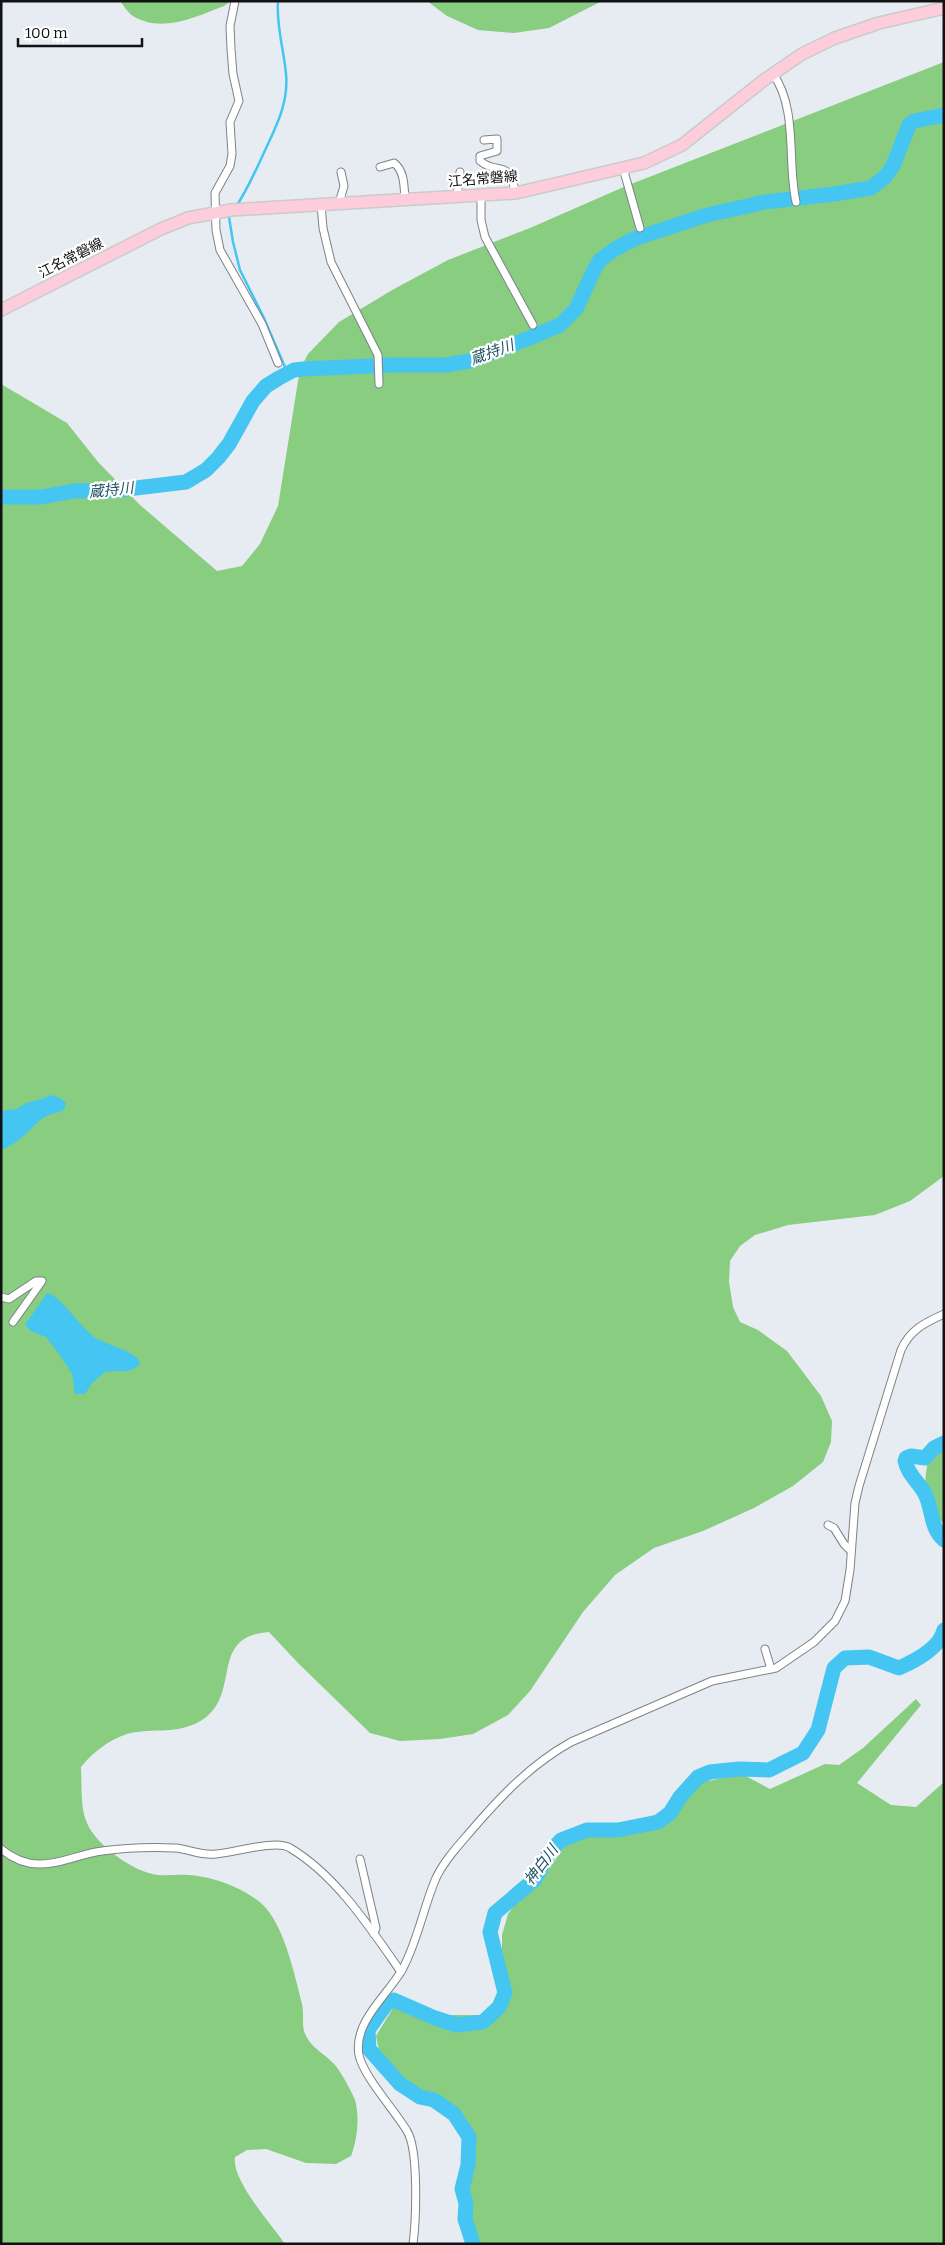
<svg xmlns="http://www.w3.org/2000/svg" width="945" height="2245" viewBox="0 0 945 2245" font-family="Bitter,'Noto Sans JP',serif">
<rect width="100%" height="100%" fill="#e7ecf2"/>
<g fill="#88cd80">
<path d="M 120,1 L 231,1 L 224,6 C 197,16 162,34 133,16 C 128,13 124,6 120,1 Z"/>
<path d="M 427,1 L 602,1 L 549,28 L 514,33 L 478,30 L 447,16 Z"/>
<path d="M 944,62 L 944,1176 L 910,1201 L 875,1215 L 788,1225 L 755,1235 L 740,1246 L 730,1261 L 729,1282 L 733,1307 L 740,1322 L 758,1330 L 787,1351 L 821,1396 L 832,1421 L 831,1442 L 823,1462 L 793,1486 L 754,1508 L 703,1531 L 654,1548 L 615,1575 L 583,1612 L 530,1691 L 508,1715 L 473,1734 L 440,1739 L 400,1741 L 370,1733 L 298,1663 L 269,1632 C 209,1636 241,1691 205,1718 C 181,1736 153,1727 127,1734 C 109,1740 93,1752 81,1767 C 82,1784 80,1808 87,1823 C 96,1845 135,1873 158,1875 C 168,1876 178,1874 188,1875 C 212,1876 244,1888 262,1904 C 284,1924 295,1976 302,2004 C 304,2013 302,2023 304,2031 C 309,2047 324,2053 334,2064 C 340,2070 352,2092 355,2100 C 360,2118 357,2140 351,2156 L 336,2164 L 306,2163 L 266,2149 L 247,2150 L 235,2157 C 231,2180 272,2225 285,2244 L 1,2244 L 1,384 L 67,423 L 98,462 L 140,505 L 217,571 L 242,566 L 260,544 L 278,506 L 300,369 L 308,354 L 339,322 L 394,289 L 448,260 L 530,228 L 626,186 Z"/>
<path d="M 944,1446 L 944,1524 C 921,1500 924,1489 928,1458 Z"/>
<path d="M 916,1699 L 921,1705 L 857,1783 L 891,1805 L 916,1807 L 944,1782 L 944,2244 L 472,2244 L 458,2199 L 470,2139 L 462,2116 L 435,2098 L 408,2088 L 381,2060 L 376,2036 L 393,2008 L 406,2004 L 438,2015 L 488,2015 L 502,1999 L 502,1935 L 508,1914 L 527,1888 L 548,1870 L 576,1830 L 616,1828 L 669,1814 L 703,1782 L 742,1774 L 770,1789 L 825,1764 L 839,1765 L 863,1748 Z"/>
</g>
<g fill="#44c5f2">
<path d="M 51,1095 L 62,1099 L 66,1104 L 65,1108 C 59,1114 50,1113 43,1118 C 28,1130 20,1143 1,1150 L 1,1111 L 17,1109 L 26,1103 L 42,1099 Z"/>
<path d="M 47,1293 C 57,1293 82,1328 94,1337 C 105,1345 137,1351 140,1363 C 131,1376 119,1369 105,1372 L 92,1383 L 85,1394 L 75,1394 L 72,1374 L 62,1358 L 46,1337 L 31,1331 L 25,1325 Z"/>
</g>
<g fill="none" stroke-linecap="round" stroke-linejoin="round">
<g stroke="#44c5f2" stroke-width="2.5">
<path d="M 237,205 C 247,190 254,174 262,157 C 274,130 289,105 286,74 C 284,50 276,26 278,1"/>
<path d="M 231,214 L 229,217 L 233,242 L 240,270 L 263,316 L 288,374"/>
</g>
<g stroke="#44c5f2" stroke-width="15">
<path d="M 1,497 L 42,497 L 74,491 L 119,490 L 186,482 L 206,470 L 218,458 L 229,444 L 253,401 L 266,386 L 279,378 L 294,370 L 303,369 L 393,365 L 446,365 L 470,361 L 527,339 L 560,325 L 576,309 L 594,270 L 600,260 L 615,249 L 634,239 L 707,215 L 765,202 L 834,194 L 871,188 L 885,177 L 893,166 L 909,125 L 914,121 L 944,115"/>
<path d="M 944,1443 L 934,1448 L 925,1458 L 911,1456 L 906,1458 L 905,1461 C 908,1475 919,1482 925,1494 C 933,1510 930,1528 944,1540"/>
<path d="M 473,2244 L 465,2219 L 466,2203 L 462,2189 L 468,2165 L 469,2137 L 454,2114 L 434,2100 L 420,2097 L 400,2084 L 369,2049 L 368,2030 L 387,2003 L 394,2000 L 435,2018 L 457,2025 L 483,2022 L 499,2007 L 505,1993 L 490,1932 L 495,1913 L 535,1879 L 549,1853 L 561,1840 L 587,1830 L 618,1830 L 658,1822 L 670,1813 L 680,1797 L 698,1777 L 710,1772 L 739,1769 L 769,1770 L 803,1753 L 818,1730 L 834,1668 L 845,1658 L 869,1657 L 899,1668 C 915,1661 940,1648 944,1630"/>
</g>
<g stroke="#7d8287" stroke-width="9">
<g id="minor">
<path d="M 235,1 L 230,26 L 231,49 L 233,74 L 239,101 L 230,122 L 232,154 L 230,166 L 215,193 L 216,230 L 220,250 L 262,324 L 278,363"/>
<path d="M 773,74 C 798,108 787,163 796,202"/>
<path d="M 484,140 L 497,139 L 497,151 L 480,156 L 480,161 C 501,177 506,156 516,193"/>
<path d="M 380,167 L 394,163 C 405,171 404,188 405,200"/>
<path d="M 623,168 L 640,228"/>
<path d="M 457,196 L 460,172"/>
<path d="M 481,196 L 481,220 L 485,237 L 533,325"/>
<path d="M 339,203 L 344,186 L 341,172"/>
<path d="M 321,204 L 323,228 L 331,262 L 378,355 L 379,384"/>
<path d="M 1,1297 L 9,1299 L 36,1281 L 42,1281 L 13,1322"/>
<path d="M 828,1525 L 834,1528 L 844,1544 L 851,1551"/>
<path d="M 765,1649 L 771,1669"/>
<path d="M 1,1849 C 12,1858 25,1864 39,1864 C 60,1865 82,1853 102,1851 C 124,1848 153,1847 175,1848 C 189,1849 201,1856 216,1854 C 233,1853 276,1839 290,1848 C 336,1875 371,1929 401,1972"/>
<path d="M 360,1859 L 376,1928 L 374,1934"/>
<path d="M 413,2244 C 416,2221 419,2150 407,2131 C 396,2112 363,2076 359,2055 C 353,2022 387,1996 402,1970 C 418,1941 423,1908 436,1878 C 444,1861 458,1846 470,1832 C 500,1797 530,1765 571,1742 L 712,1681 L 776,1668 L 814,1642 L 835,1621 L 845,1601 L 850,1570 L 855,1503 L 859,1486 L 901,1350 C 910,1330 924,1323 944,1314"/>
</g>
</g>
<g stroke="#cacbcb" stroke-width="14">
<path id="primary" d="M 1,310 L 161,229 L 188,218 L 231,210 L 516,193 L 644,163 L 682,145 L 764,80 L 802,54 L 835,38 L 879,23 L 944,8"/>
</g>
<use href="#minor" stroke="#fff" stroke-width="7"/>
<use href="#primary" stroke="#fecddb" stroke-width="11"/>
</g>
<g text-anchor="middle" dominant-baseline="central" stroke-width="4.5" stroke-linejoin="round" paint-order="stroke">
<g font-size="14" fill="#101214" stroke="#fff">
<text transform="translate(483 179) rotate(-5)">江名常磐線</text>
<text transform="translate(71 258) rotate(-27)">江名常磐線</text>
</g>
<g font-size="15" font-style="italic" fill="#205467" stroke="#fff">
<text transform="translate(492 352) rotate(-20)">蔵持川</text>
<text transform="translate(111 490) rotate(-6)">蔵持川</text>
<text transform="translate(541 1865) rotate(-53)">神白川</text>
</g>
</g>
<rect width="945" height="2245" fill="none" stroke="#101214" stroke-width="5"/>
<path d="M18 38v8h124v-8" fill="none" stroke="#101214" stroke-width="2.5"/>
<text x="25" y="38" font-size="15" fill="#101214" stroke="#ffffff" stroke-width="4" paint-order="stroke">100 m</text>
</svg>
